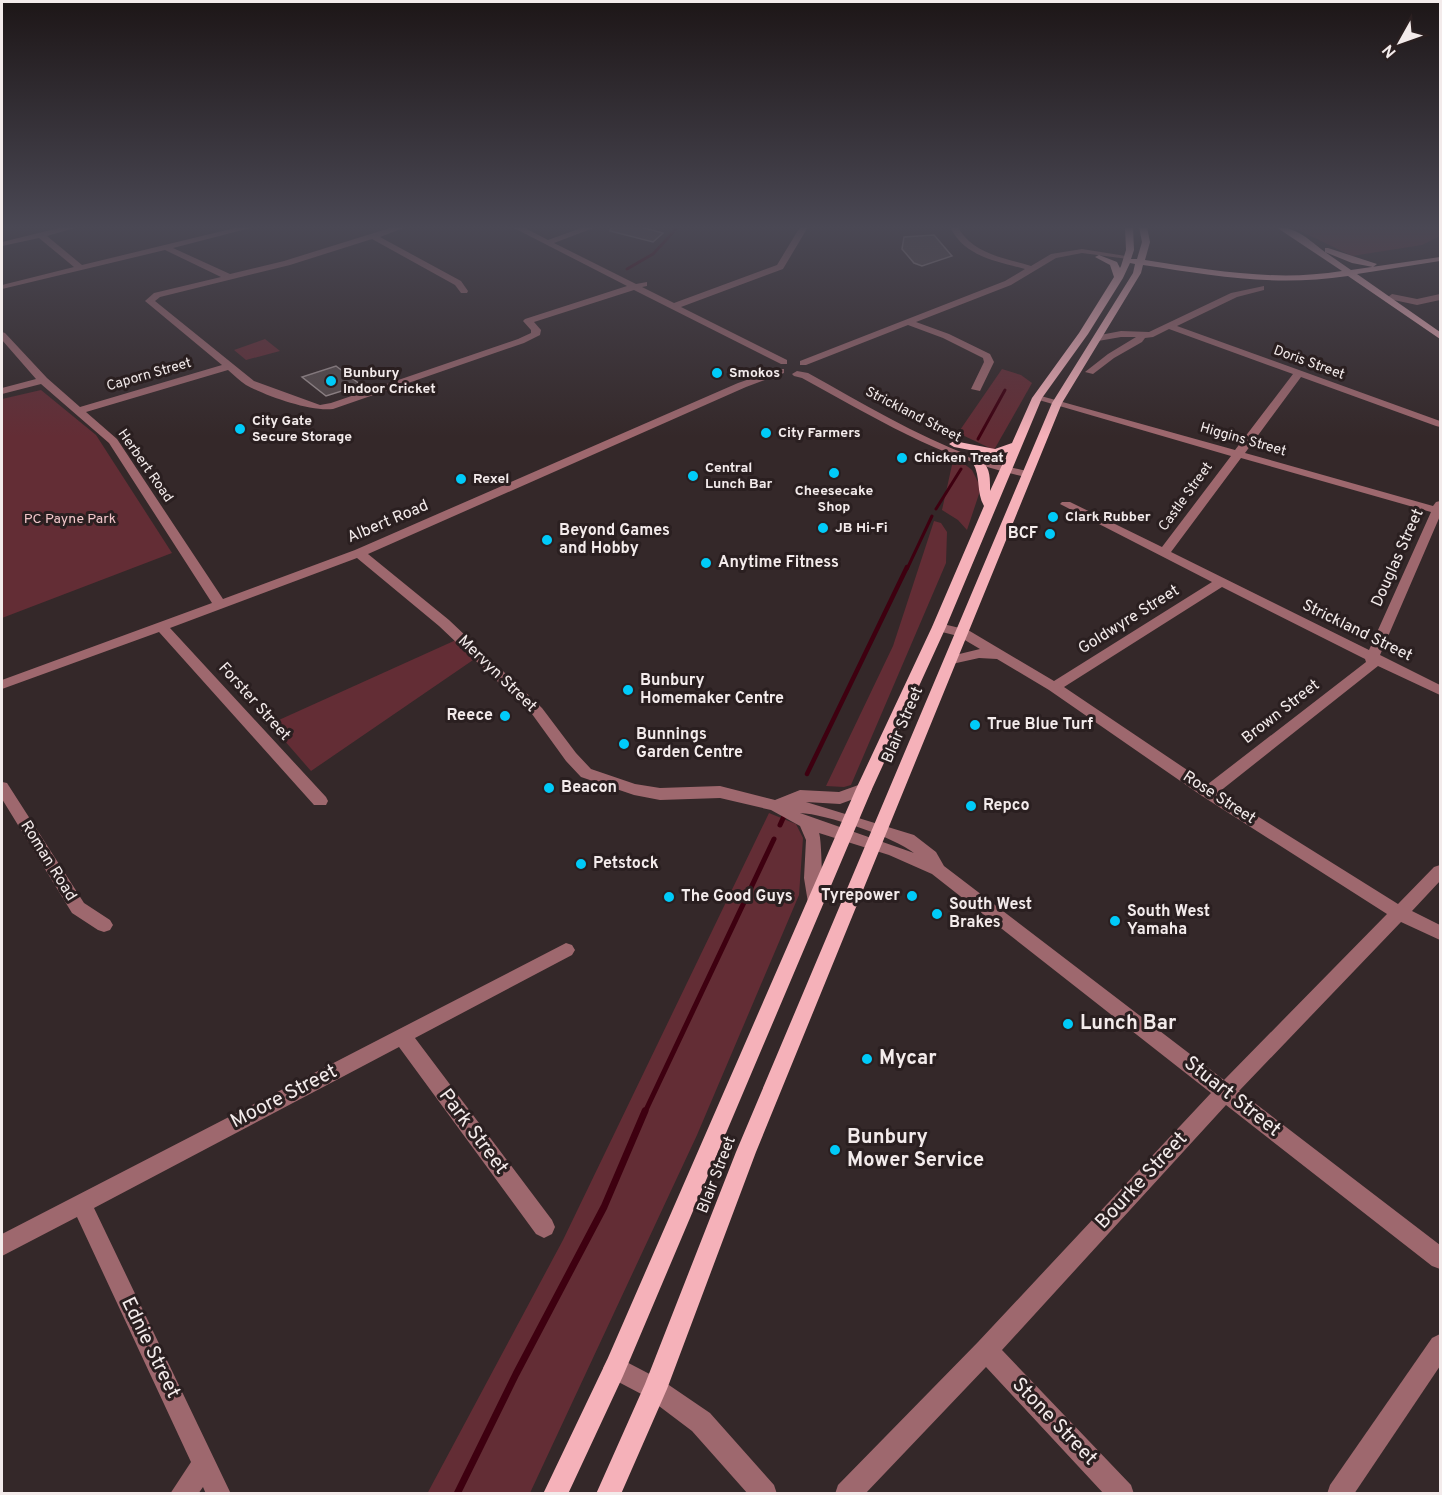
<svg xmlns="http://www.w3.org/2000/svg" width="1442" height="1495" viewBox="0 0 1442 1495" font-family="Overpass,sans-serif">
<rect width="100%" height="100%" fill="#342829"/>
<g fill="#632d35">
<path d="M 1292,227 L 1440,227 L 1440,236 L 1422,245 L 1352,256 Z"/>
<path d="M 265,339 L 280,351 L 246,360 L 234,350 Z"/>
<path d="M 1002,369 L 1021,375 L 1032,383 L 994,450 L 958,433 Z"/>
<path d="M 41,390 L 96,435 L 172,553 L 2,618 L 2,399 Z"/>
<path d="M 954,456 L 972,470 L 981,488 L 967,530 L 958,520 L 942,510 Z"/>
<path d="M 934,521 L 941,523 L 947,532 L 946,563 L 851,785 L 844,787 L 826,786 L 893,646 Z"/>
<path d="M 456,640 L 476,658 L 311,771 L 270,724 Z"/>
<path d="M 769,813 L 796,824 L 803,838 L 799,895 L 697,1135 L 530,1493 L 427,1494 L 563,1240 Z"/>
</g>
<g fill="none" stroke-linecap="round" stroke-linejoin="round">
<g stroke="#3e0010" stroke-width="3">
<path d="M 627,269 L 653,254 L 678,227"/>
<path d="M 978,439 L 1005,390"/>
<path d="M 936,509 L 961,469"/>
<path d="M 907,569 L 932,516"/>
</g>
<path stroke="#3e0010" stroke-width="4.5" d="M 807,774 L 907,567"/>
<g stroke="#3e0010" stroke-width="5">
<path d="M 780,825 L 785,814"/>
<path d="M 645,1112 L 774,839"/>
</g>
<path stroke="#3e0010" stroke-width="7" d="M 457,1494 L 516,1374 L 604,1207 L 645,1111"/>
</g>
<g fill="#564a4b" stroke="#9b8d8e" stroke-width="1.5">
<path d="M 611,227 L 641,227 L 663,233 L 653,242 L 610,231 Z"/>
<path d="M 934,235 L 952,256 L 922,266 L 914,263 L 902,249 L 904,237 Z"/>
<path d="M 336,366 L 361,385 L 326,396 L 302,377 Z"/>
</g>
<g fill="none" stroke-linecap="round" stroke-linejoin="round">
<g fill="#9e686e" fill-rule="evenodd">
<path d="M 63,227 L 78,227 L 47,236 L 82,265 L 239,227 L 254,227 L 173,248 L 230,274 L 284,261 L 393,227 L 406,227 L 380,237 L 461,281 L 468,291 L 467,293 L 461,293 L 455,285 L 372,239 L 290,265 L 160,297 L 155,301 L 254,381 L 320,405 L 331,403 L 518,339 L 531,333 L 531,330 L 523,321 L 525,319 L 627,286 L 512,227 L 523,227 L 548,240 L 584,227 L 596,227 L 554,243 L 636,284 L 647,282 L 647,286 L 642,287 L 674,303 L 777,265 L 800,227 L 808,227 L 783,269 L 681,307 L 787,360 L 787,364 L 781,364 L 634,290 L 534,322 L 541,330 L 540,335 L 524,343 L 333,409 C 311,412 266,396 246,385 C 240,381 234,375 228,370 L 86,412 L 117,439 L 223,599 L 355,550 L 738,383 L 778,369 L 784,369 L 784,373 L 746,387 L 368,554 L 449,620 L 542,708 L 576,753 L 591,769 L 635,784 L 660,788 L 720,786 L 775,800 L 800,790 L 839,792 L 864,783 L 870,785 L 872,789 L 870,793 L 840,804 L 806,802 L 914,835 L 936,852 L 944,866 L 1224,1080 L 1387,914 L 1202,796 L 1049,690 L 997,659 L 979,658 L 952,664 L 947,663 L 945,660 L 947,657 L 980,649 L 958,636 L 934,630 L 932,627 L 939,623 L 968,630 L 1054,681 L 1212,582 L 1060,504 L 1062,502 L 1070,502 L 1162,547 L 1231,456 L 1032,398 L 1041,396 L 1235,450 L 1293,374 L 1169,329 L 1153,337 L 1145,338 L 1142,342 L 1114,358 L 1093,374 L 1085,372 L 1108,354 L 1136,337 L 1121,337 L 1098,341 L 1093,338 L 1095,336 L 1121,331 L 1149,332 L 1231,293 L 1264,286 L 1264,290 L 1237,297 L 1177,326 L 1440,421 L 1440,427 L 1436,426 L 1301,377 L 1245,453 L 1433,506 L 1436,502 L 1440,501 L 1440,516 L 1380,655 L 1440,685 L 1440,695 L 1378,666 L 1219,792 L 1398,904 L 1434,867 L 1440,865 L 1440,881 L 1412,911 L 1440,925 L 1440,940 L 1401,922 L 1239,1091 L 1440,1245 L 1440,1269 L 1432,1266 L 1226,1105 L 1002,1350 L 1131,1485 L 1134,1494 L 1104,1494 L 986,1367 L 865,1494 L 835,1494 L 838,1485 L 978,1342 L 1211,1093 L 932,874 L 889,855 L 819,833 C 822,839 823,904 821,909 L 815,911 L 809,909 L 804,878 L 806,840 L 800,826 L 771,810 L 720,798 L 660,800 L 634,795 L 581,777 L 566,761 L 532,714 L 439,626 L 357,558 L 170,628 L 326,797 L 328,801 L 326,805 L 314,805 L 159,632 L 2,689 L 2,680 L 212,603 L 109,443 L 41,384 L 2,394 L 2,388 L 36,379 L 2,340 L 2,332 L 5,333 L 47,378 L 80,407 L 222,365 L 145,301 L 154,293 L 221,277 L 165,250 L 2,289 L 2,285 L 74,267 L 39,238 L 2,246 L 2,242 ZM 1241,458 L 1431,512 L 1369,650 L 1171,552 ZM 1222,587 L 1365,659 L 1366,662 L 1208,784 L 1064,687 ZM 800,813 C 826,814 894,837 914,853 Z"/>
<path d="M 950,227 L 958,227 C 972,254 1005,258 1031,266 L 1051,254 L 1082,249 L 1132,257 L 1128,259 L 1082,253 L 1056,258 L 1011,285 L 916,322 L 949,334 L 990,354 L 994,362 L 980,391 L 971,389 L 984,362 L 983,358 L 943,338 L 908,325 L 806,365 L 800,365 L 800,361 L 1005,281 L 1025,269 C 996,261 965,257 950,227 Z"/>
<path d="M 1392,294 L 1417,299 L 1440,294 L 1440,300 L 1417,305 L 1389,299 L 1388,297 Z"/>
<path d="M 797,371 L 808,373 C 862,403 915,435 973,457 C 992,464 1011,467 1031,472 L 1033,474 L 1027,477 C 945,461 875,418 802,378 L 794,376 L 792,374 Z"/>
<path d="M 2,782 L 7,783 L 84,903 L 110,920 L 113,925 L 110,930 L 104,932 L 98,930 L 72,913 L 2,799 Z"/>
<path d="M 566,943 L 572,945 L 575,950 L 572,955 L 415,1038 L 552,1220 L 555,1227 L 552,1234 L 544,1238 L 536,1234 L 399,1047 L 94,1208 L 231,1494 L 206,1494 L 203,1487 L 198,1494 L 170,1494 L 191,1462 L 77,1217 L 2,1256 L 2,1234 Z"/>
<path d="M 1440,1334 L 1440,1366 L 1354,1494 L 1327,1494 L 1330,1485 L 1432,1338 Z"/>
<path d="M 615,1356 L 663,1381 L 710,1413 L 774,1485 L 777,1494 L 748,1494 L 692,1431 L 647,1397 L 607,1376 L 603,1368 L 607,1360 Z"/>
</g>
<path fill="#f5b1b9" fill-rule="evenodd" d="M 1125,227 L 1133,227 L 1134,250 L 1131,259 L 1137,259 L 1142,242 L 1139,227 L 1147,227 L 1150,242 L 1145,260 C 1211,270 1275,282 1342,271 L 1276,227 C 1297,227 1309,240 1325,252 L 1325,248 L 1328,248 L 1377,264 L 1373,267 L 1352,263 L 1325,252 L 1351,270 L 1440,257 L 1440,261 L 1357,274 L 1440,332 L 1440,339 L 1348,276 C 1274,287 1216,276 1143,265 L 1141,273 L 1062,403 L 756,1152 L 667,1389 L 621,1494 L 596,1494 L 645,1384 L 736,1152 L 1052,403 L 1133,273 L 1135,264 L 1130,263 L 1123,278 L 1088,334 L 1042,398 L 946,627 L 872,789 L 623,1376 L 568,1494 L 543,1494 L 607,1360 L 856,789 L 932,627 L 984,506 C 976,492 981,477 973,463 L 979,460 C 991,465 990,480 990,491 L 1008,452 L 996,455 L 954,447 L 949,444 L 954,441 L 995,449 L 1012,443 L 1032,398 L 1079,333 L 1114,277 L 1110,265 L 1095,257 L 1099,255 L 1117,262 L 1120,268 L 1121,266 L 1126,250 Z"/>
</g>
<linearGradient id="sky" x2="0" y2="1"><stop stop-color="#1d1617"/><stop offset="0.52" stop-color="#4a4854"/><stop offset="1" stop-color="#4a4854" stop-opacity="0"/></linearGradient>
<rect width="1442" height="437" fill="url(#sky)"/>
<g fill="#00cbf9" stroke="#2a1f20" stroke-width="2">
<circle cx="717" cy="373" r="6"/>
<circle cx="331" cy="381" r="6"/>
<circle cx="240" cy="429" r="6"/>
<circle cx="766" cy="433" r="6"/>
<circle cx="902" cy="458" r="6"/>
<circle cx="834" cy="473" r="6"/>
<circle cx="693" cy="476" r="6"/>
<circle cx="461" cy="479" r="6"/>
<circle cx="1053" cy="517" r="6"/>
<circle cx="823" cy="528" r="6"/>
<circle cx="1050" cy="534" r="6"/>
<circle cx="547" cy="540" r="6"/>
<circle cx="706" cy="563" r="6"/>
<circle cx="628" cy="690" r="6"/>
<circle cx="505" cy="716" r="6"/>
<circle cx="975" cy="725" r="6"/>
<circle cx="624" cy="744" r="6"/>
<circle cx="549" cy="788" r="6"/>
<circle cx="971" cy="806" r="6"/>
<circle cx="581" cy="864" r="6"/>
<circle cx="912" cy="896" r="6"/>
<circle cx="669" cy="897" r="6"/>
<circle cx="937" cy="914" r="6"/>
<circle cx="1115" cy="921" r="6"/>
<circle cx="1068" cy="1024" r="6"/>
<circle cx="867" cy="1059" r="6"/>
<circle cx="835" cy="1150" r="6"/>
</g>
<g text-anchor="middle" dominant-baseline="central" stroke-width="6" stroke-linejoin="round" paint-order="stroke">
<g font-size="14" fill="#f3ebeb" stroke="#2a1f20">
<text transform="translate(1309 363) rotate(20)">Doris Street</text>
<text transform="translate(149 375) rotate(-16)">Caporn Street</text>
<text transform="translate(913 415) rotate(27)">Strickland Street</text>
<text transform="translate(1243 440) rotate(16)">Higgins Street</text>
<text transform="translate(145 466) rotate(55)">Herbert Road</text>
<text transform="translate(1186 497) rotate(-54)">Castle Street</text>
</g>
<g font-size="14" font-weight="bold" fill="#f3ebeb" stroke="#2a1f20" text-anchor="start">
<text x="343" y="373">Bunbury<tspan x="343" dy="16">Indoor Cricket</tspan></text>
<text x="729" y="373">Smokos</text>
<text x="252" y="421">City Gate<tspan x="252" dy="16">Secure Storage</tspan></text>
<text x="778" y="433">City Farmers</text>
<text x="914" y="458">Chicken Treat</text>
<text x="705" y="468">Central<tspan x="705" dy="16">Lunch Bar</tspan></text>
<text x="473" y="479">Rexel</text>
<text x="834" y="491" text-anchor="middle">Cheesecake<tspan x="834" dy="16">Shop</tspan></text>
<text x="1065" y="517">Clark Rubber</text>
<text x="835" y="528">JB Hi-Fi</text>
</g>
<g font-size="14" fill="#f2c6ca" stroke="#2a1f20">
<text x="70" y="519">PC Payne Park</text>
</g>
<g font-size="16" fill="#f3ebeb" stroke="#2a1f20">
<text transform="translate(388 522) rotate(-23)">Albert Road</text>
<text transform="translate(1398 558) rotate(-66)">Douglas Street</text>
<text transform="translate(1129 620) rotate(-32)">Goldwyre Street</text>
<text transform="translate(1357 631) rotate(26)">Strickland Street</text>
<text transform="translate(497 674) rotate(44)">Mervyn Street</text>
<text transform="translate(254 702) rotate(48)">Forster Street</text>
<text transform="translate(1281 712) rotate(-38)">Brown Street</text>
<text transform="translate(903 725) rotate(-67)">Blair Street</text>
<text transform="translate(1219 798) rotate(33)">Rose Street</text>
<text transform="translate(48 861) rotate(58)">Roman Road</text>
<text transform="translate(717 1175) rotate(-69)">Blair Street</text>
</g>
<g font-size="16" font-weight="bold" fill="#f3ebeb" stroke="#2a1f20" text-anchor="start">
<text x="559" y="531">Beyond Games<tspan x="559" dy="18">and Hobby</tspan></text>
<text x="1038" y="534" text-anchor="end">BCF</text>
<text x="718" y="563">Anytime Fitness</text>
<text x="640" y="681">Bunbury<tspan x="640" dy="18">Homemaker Centre</tspan></text>
<text x="493" y="716" text-anchor="end">Reece</text>
<text x="987" y="725">True Blue Turf</text>
<text x="636" y="735">Bunnings<tspan x="636" dy="18">Garden Centre</tspan></text>
<text x="561" y="788">Beacon</text>
<text x="983" y="806">Repco</text>
<text x="593" y="864">Petstock</text>
<text x="900" y="896" text-anchor="end">Tyrepower</text>
<text x="681" y="897">The Good Guys</text>
<text x="949" y="905">South West<tspan x="949" dy="18">Brakes</tspan></text>
<text x="1127" y="912">South West<tspan x="1127" dy="18">Yamaha</tspan></text>
</g>
<g font-size="20" font-weight="bold" fill="#f3ebeb" stroke="#2a1f20" text-anchor="start">
<text x="1080" y="1024">Lunch Bar</text>
<text x="879" y="1059">Mycar</text>
<text x="847" y="1138">Bunbury<tspan x="847" dy="23">Mower Service</tspan></text>
</g>
<g font-size="20" fill="#f3ebeb" stroke="#2a1f20">
<text transform="translate(284 1097) rotate(-27)">Moore Street</text>
<text transform="translate(1232 1097) rotate(38)">Stuart Street</text>
<text transform="translate(473 1132) rotate(53)">Park Street</text>
<text transform="translate(1142 1181) rotate(-47)">Bourke Street</text>
<text transform="translate(150 1348) rotate(64)">Ednie Street</text>
<text transform="translate(1054 1422) rotate(46)">Stone Street</text>
</g>
</g>
<rect width="1442" height="1495" fill="none" stroke="#f3ebeb" stroke-width="6"/>
<g transform="translate(1400 42) rotate(230)" stroke="#2a1f20" stroke-width="4.5" paint-order="stroke">
<path d="M0-4.5L10 22L0 15L-10 22Z" fill="#f3ebeb"/>
<text y="-9" font-size="16" font-weight="bold" text-anchor="middle" fill="#f3ebeb">N</text>
</g>
</svg>
